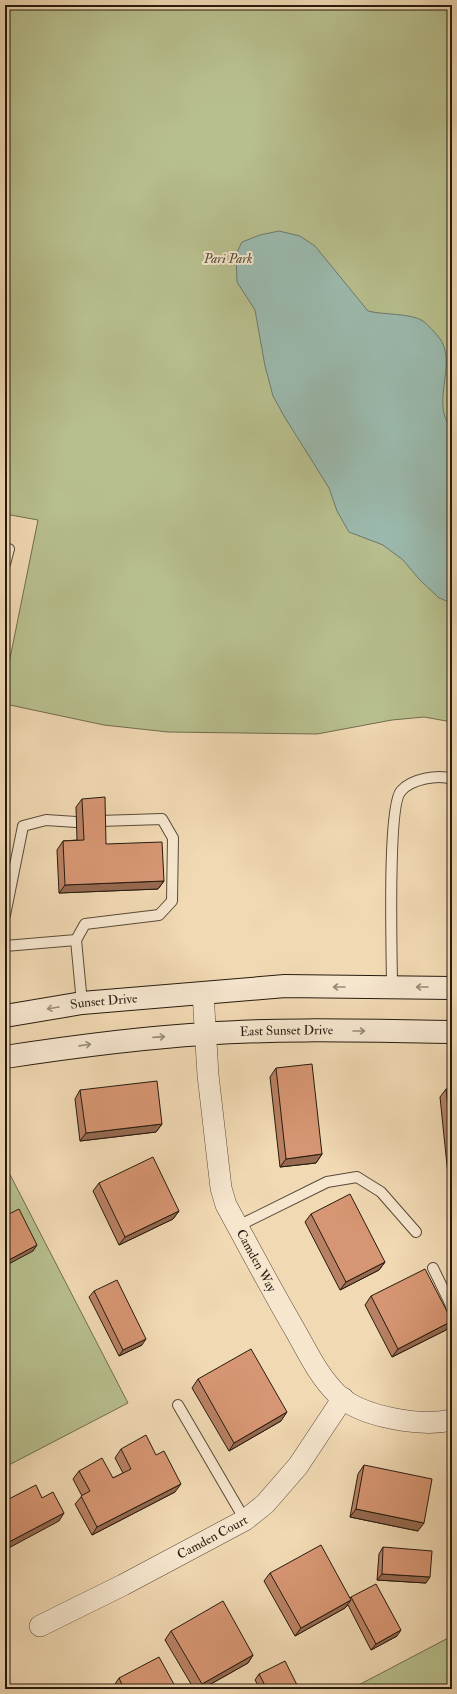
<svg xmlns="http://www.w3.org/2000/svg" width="457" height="1694" viewBox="0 0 457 1694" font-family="'IM FELL Double Pica',serif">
<rect width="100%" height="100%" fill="#f1d9b3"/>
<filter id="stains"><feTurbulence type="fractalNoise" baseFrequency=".005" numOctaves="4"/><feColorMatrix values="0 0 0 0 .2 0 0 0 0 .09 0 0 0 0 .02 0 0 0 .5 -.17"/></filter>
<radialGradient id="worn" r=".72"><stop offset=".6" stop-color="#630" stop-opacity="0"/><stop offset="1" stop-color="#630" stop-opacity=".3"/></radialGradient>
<g fill="#b8bf8e" stroke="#6f6d4e">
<path d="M 5,5 L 452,5 L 452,722 L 424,717 L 392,720 L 317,734 L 168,732 L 104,725 L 5,704 L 5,683 L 38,520 L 5,514 Z"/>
<path d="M 5,1165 L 128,1403 L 5,1467 Z"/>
<path d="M 452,1636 L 452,1689 L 351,1689 Z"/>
</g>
<path fill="#9bbaae" stroke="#6c7a6e" d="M 279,231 L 300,236 L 315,246 L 368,311 C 383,315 411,313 423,321 C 429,326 440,337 443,344 C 454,369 431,408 452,428 L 452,603 L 439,598 L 419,579 L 403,560 L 383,545 L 349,532 L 337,511 L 329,488 L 284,416 L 273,396 L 265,366 L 255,310 L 237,282 L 236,254 L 242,242 L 260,235 Z"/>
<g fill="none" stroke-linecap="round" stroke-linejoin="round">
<g stroke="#594a38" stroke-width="12">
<g id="service">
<path d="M 5,548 L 9,549 L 5,564"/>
<path d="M 5,915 L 23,826 L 46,820 L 76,822"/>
<path d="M 76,940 L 85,924 L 159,915 L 172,901 L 173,838 L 162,819 L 99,821"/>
<path d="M 5,946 L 76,940 L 82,1003"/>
<path d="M 392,987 C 392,958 387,806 401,791 C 411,779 438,774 452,779"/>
<path d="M 238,1226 L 327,1182 L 357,1177 L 381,1192 L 416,1232"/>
<path d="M 433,1268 L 450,1303 L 452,1312"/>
<path d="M 178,1405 L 245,1520"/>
</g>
</g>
<g stroke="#594a38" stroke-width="22">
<g id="minor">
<path id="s1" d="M 203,993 L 208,1075 L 221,1188 L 226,1205 C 249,1247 271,1289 295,1330 C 308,1353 318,1375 337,1394 C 360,1417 421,1427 452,1420"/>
<path id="s2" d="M 40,1626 L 123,1585 L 245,1520 L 265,1504 L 298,1466 L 343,1398"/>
</g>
</g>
<g stroke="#261b0f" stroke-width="24">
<g id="secondary">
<path id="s3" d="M 5,1016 L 82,1003 L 285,986 L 452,988"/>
<path id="s4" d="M 5,1057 C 71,1047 137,1038 204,1034 C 286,1028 369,1031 452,1032"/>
</g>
</g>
<use href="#service" stroke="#f6e6ce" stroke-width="10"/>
<use href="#minor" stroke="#f6e6ce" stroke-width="21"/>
<use href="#secondary" stroke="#f6e6ce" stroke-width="22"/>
</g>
<g fill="#b98163" stroke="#261b0f">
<path d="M 82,799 L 106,844 L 164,881 L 158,889 L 59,893 L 57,850 L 63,841 L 77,840 L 76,807 Z"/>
<path d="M 452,846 L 452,883 L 450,883 L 448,851 Z"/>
<path d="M 276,1068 L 322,1154 L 316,1163 L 280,1167 L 270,1077 Z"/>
<path d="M 452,1088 L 452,1174 L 448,1175 L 440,1097 L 446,1089 Z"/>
<path d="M 80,1090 L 162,1124 L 156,1132 L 80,1141 L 75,1099 Z"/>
<path d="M 99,1183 L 179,1211 L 173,1219 L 119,1245 L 93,1191 Z"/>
<path d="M 311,1214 L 385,1262 L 379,1270 L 340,1290 L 305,1222 Z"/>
<path d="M 94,1291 L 142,1345 L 119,1356 L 89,1297 Z"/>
<path d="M 371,1296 L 452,1321 L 446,1330 L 392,1357 L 365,1305 Z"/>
<path d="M 198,1379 L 281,1421 L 229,1451 L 192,1388 Z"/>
<path d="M 121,1449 L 175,1492 L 92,1535 L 75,1504 L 82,1496 L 73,1479 L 79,1471 L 113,1478 L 123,1473 L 115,1458 Z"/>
<path d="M 364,1465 L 418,1531 L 350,1517 L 358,1474 Z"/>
<path d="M 452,1482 L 452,1535 L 451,1535 L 448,1487 Z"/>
<path d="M 383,1547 L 426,1583 L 377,1580 L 379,1554 Z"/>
<path d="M 270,1573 L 350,1598 L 351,1597 L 397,1636 L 371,1650 L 348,1605 L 345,1608 L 295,1636 L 264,1581 Z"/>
<path d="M 171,1631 L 253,1655 L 248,1663 L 202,1689 L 194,1689 L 165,1640 Z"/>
<path d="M 259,1674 L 297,1689 L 260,1689 L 255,1680 Z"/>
<path d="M 119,1678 L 175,1689 L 114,1689 L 113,1687 Z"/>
</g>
<g fill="#966950" stroke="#261b0f">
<path d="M 164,881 L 158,889 L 59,893 L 65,885 Z"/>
<path d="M 162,1124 L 156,1132 L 80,1141 L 86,1133 Z"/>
<path d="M 322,1154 L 316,1163 L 280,1167 L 286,1159 Z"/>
<path d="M 452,1170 L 452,1174 L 448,1175 Z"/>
<path d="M 179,1211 L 173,1219 L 119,1245 L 125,1237 Z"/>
<path d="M 37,1245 L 33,1251 L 5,1266 L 5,1262 Z"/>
<path d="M 385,1262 L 379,1270 L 340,1290 L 346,1282 Z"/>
<path d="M 452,1321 L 446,1330 L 392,1357 L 398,1349 Z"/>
<path d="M 146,1339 L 142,1345 L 119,1356 L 123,1350 Z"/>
<path d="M 287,1412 L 281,1421 L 229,1451 L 234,1443 Z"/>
<path d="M 181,1484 L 175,1492 L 92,1535 L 97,1527 Z"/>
<path d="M 356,1509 L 424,1523 L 418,1531 L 350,1517 Z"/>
<path d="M 64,1513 L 59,1521 L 5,1550 L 5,1544 Z"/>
<path d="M 382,1574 L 430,1577 L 426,1583 L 377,1580 Z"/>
<path d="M 351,1600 L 345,1608 L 295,1636 L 301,1628 Z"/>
<path d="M 401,1630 L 397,1636 L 371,1650 L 376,1644 Z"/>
<path d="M 253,1655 L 248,1663 L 202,1689 L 198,1689 L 202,1684 Z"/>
</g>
<g fill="#d79673" stroke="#261b0f">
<path d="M 105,797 L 106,844 L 162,842 L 164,881 L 65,885 L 63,841 L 84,840 L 82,799 Z"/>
<path d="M 312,1064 L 322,1154 L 286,1159 L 276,1068 Z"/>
<path d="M 157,1081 L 162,1124 L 86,1133 L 80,1090 Z"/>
<path d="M 452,1088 L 452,1144 L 446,1089 Z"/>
<path d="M 153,1157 L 179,1211 L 125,1237 L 99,1183 Z"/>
<path d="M 350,1194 L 385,1262 L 346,1282 L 311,1214 Z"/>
<path d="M 19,1209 L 37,1245 L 5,1262 L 5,1216 Z"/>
<path d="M 425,1269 L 452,1321 L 398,1349 L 371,1296 Z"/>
<path d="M 117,1280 L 146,1339 L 123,1350 L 94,1291 Z"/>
<path d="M 251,1349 L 287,1412 L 234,1443 L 198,1379 Z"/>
<path d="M 146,1435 L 156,1455 L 164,1451 L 181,1484 L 97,1527 L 81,1496 L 90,1491 L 79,1471 L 102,1458 L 113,1478 L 131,1469 L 121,1449 Z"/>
<path d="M 364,1465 L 432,1479 L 424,1523 L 356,1509 Z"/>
<path d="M 36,1485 L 42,1498 L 53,1492 L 64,1513 L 5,1544 L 5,1501 Z"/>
<path d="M 321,1545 L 351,1600 L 301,1628 L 270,1573 Z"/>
<path d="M 383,1547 L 432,1551 L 430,1577 L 382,1574 Z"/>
<path d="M 376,1584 L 401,1630 L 376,1644 L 351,1597 Z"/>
<path d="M 223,1601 L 253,1655 L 202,1684 L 171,1631 Z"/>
<path d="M 159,1657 L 176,1688 L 174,1689 L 124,1689 L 119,1678 Z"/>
<path d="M 285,1661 L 298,1687 L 295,1689 L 267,1689 L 259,1674 Z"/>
</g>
<defs><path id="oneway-shaft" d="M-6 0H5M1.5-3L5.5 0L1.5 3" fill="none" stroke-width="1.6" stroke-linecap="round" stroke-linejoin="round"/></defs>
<g stroke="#988b78">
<use href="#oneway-shaft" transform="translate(339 987) rotate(-180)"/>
<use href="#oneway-shaft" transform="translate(422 987) rotate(-180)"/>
<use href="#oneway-shaft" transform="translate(53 1008) rotate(171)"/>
<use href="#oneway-shaft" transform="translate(359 1031)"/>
<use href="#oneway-shaft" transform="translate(159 1037) rotate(-4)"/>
<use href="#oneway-shaft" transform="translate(85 1045) rotate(-8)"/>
</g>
<g text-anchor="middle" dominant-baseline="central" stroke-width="4" stroke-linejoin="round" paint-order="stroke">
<g font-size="13" font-style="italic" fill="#524c35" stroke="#f6e6ce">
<text x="228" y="259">Pari Park</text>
</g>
<g font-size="13" fill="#261b0f" stroke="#f6e6ce">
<text stroke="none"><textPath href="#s3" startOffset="100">Sunset Drive</textPath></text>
<text stroke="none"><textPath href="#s4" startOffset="283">East Sunset Drive</textPath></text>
<text stroke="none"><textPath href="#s1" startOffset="277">Camden Way</textPath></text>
<text stroke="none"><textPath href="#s2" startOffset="194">Camden Court</textPath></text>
</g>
</g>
<rect width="457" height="1694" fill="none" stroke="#f1d9b3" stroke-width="20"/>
<rect x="6" y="6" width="445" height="1682" fill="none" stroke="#261b0f" stroke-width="2"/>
<rect x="10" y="10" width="437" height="1674" fill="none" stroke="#261b0f"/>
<rect width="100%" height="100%" filter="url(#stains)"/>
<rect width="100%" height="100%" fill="url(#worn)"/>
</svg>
